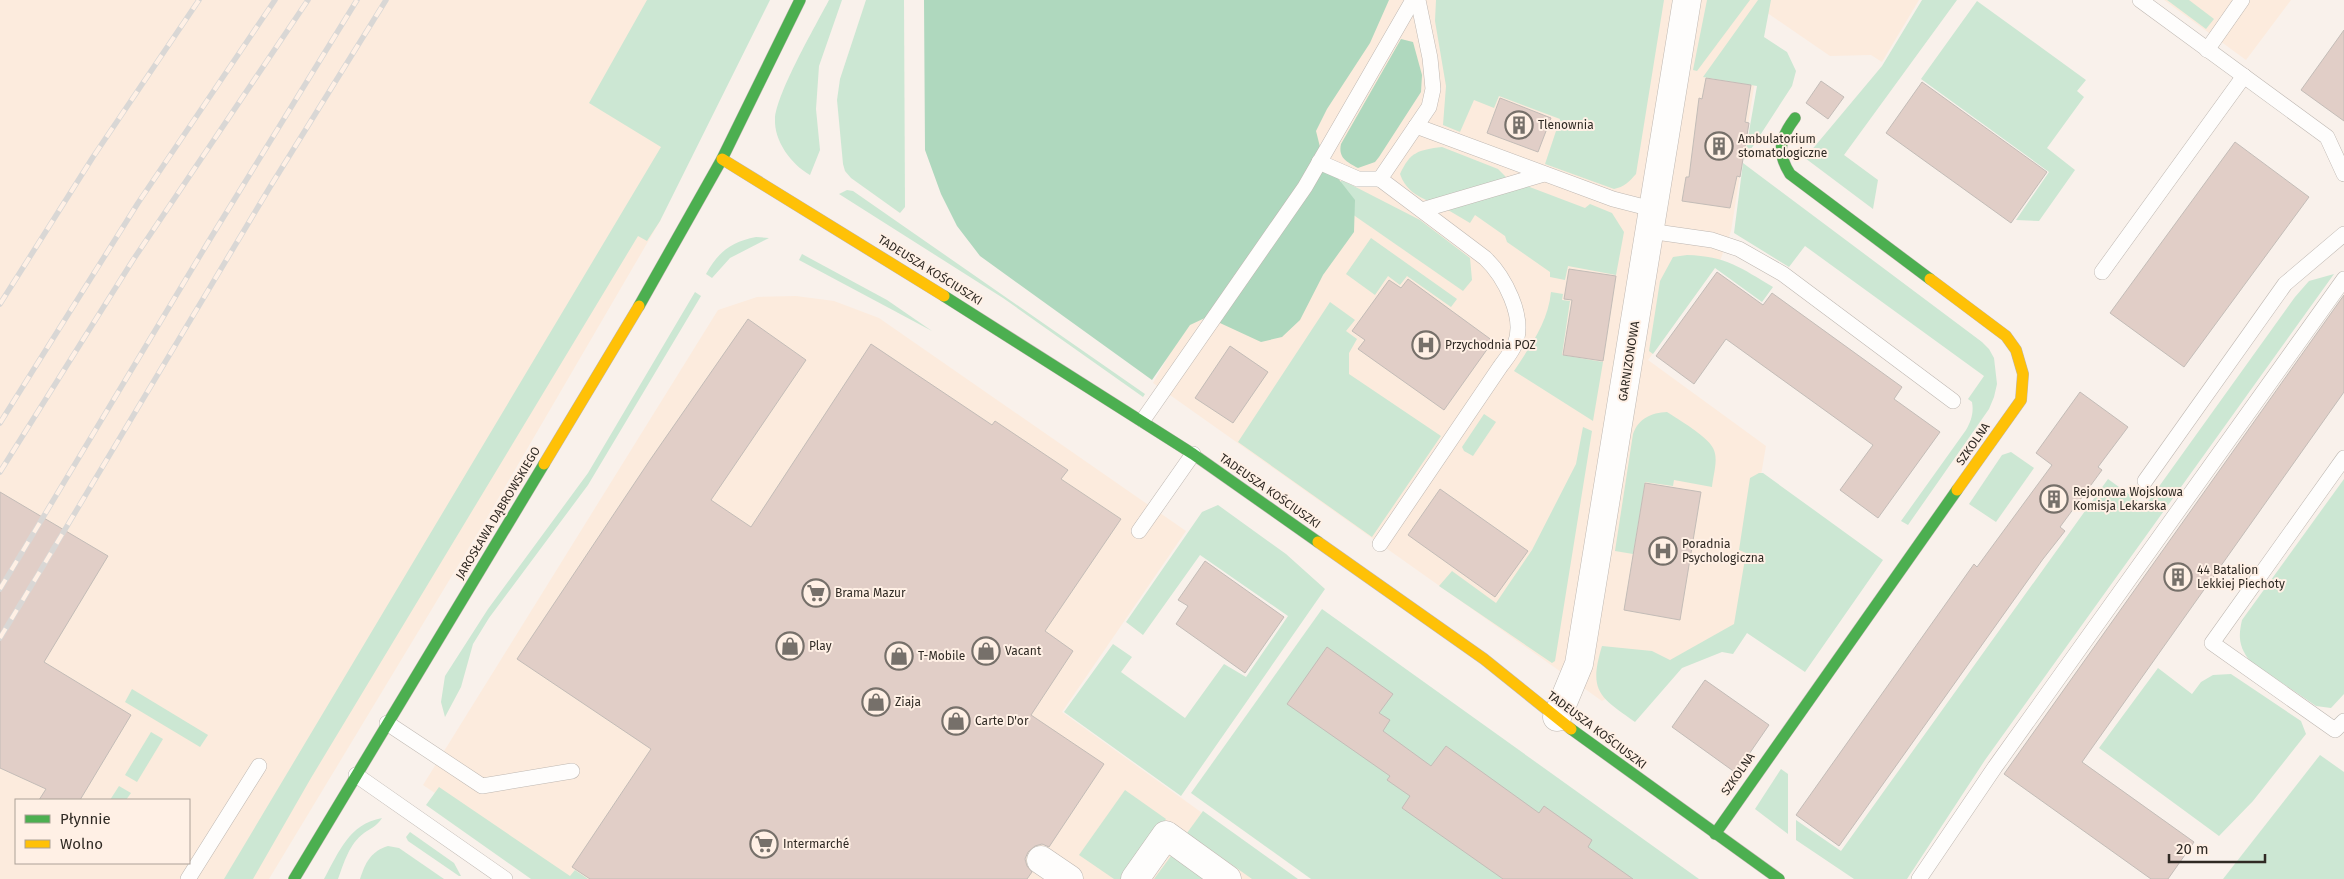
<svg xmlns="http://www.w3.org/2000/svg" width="2344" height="879" viewBox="0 0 2344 879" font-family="'Fira Sans',sans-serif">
<rect width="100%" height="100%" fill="#f9f1eb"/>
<g fill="#fcebdd" fill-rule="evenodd">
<path d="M 0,0 L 712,0 L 660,221 L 488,516 L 269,879 L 0,879 ZM 16,800 L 189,800 L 189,863 L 16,863 Z"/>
<path d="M 1371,0 L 1919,0 L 1882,62 L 1871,55 L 1830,56 L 1766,12 L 1731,231 L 1720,261 L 1648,360 L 1766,446 L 1735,626 L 1602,701 L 1153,383 Z"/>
<path d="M 2164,0 L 2291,0 L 2246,60 Z"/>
<path d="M 796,296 L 834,301 L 879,318 L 1186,531 L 1062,712 L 1294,879 L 562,879 L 423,785 L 718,310 L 757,297 Z"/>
</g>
<g fill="#cce7d3">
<path d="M 647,0 L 770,0 L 660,221 L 647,241 L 638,236 L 311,778 L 253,879 L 224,879 L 661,147 L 589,103 Z"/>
<path d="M 829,0 L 842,0 L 819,66 L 816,109 L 820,150 L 810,175 C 791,164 774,141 775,119 C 776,94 816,25 829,0 Z"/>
<path d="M 866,0 L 904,0 L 905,207 L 900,213 L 851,178 L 845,171 L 843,164 L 837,100 L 840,79 Z"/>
<path d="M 1436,0 L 1664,0 L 1636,174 C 1629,182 1624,187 1614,189 L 1545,164 L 1560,119 L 1499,96 L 1494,108 L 1474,100 L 1460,132 L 1443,125 L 1446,86 L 1435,21 Z"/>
<path d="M 1707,0 L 1750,0 L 1697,71 L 1693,70 Z"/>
<path d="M 1758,0 L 1771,0 L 1764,37 L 1787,52 L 1796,71 L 1792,86 L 1744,160 L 1757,86 L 1703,77 Z"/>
<path d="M 1922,0 L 1957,0 L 1844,155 L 1878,180 L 1873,209 L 1805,158 L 1882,66 Z"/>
<path d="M 2167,0 L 2189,0 L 2214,19 L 2206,29 Z"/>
<path d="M 1977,1 L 2086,80 L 2077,91 L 2084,97 L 2047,148 L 2075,170 L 2039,221 L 2016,220 L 2049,172 L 1921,79 Z"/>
<path d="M 1442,147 L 1498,169 L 1507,178 L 1431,202 C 1416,196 1405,189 1400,174 C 1410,152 1418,150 1442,147 Z"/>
<path d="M 1743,163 L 1982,342 L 1989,349 L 1994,358 L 1997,384 L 1994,397 L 1989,409 L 1908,525 L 1901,521 L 1966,430 C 1971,421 1974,413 1972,402 L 1968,399 L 1984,376 L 1805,246 L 1789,267 L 1734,233 Z"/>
<path d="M 1342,180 L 1420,220 L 1470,258 L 1472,280 L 1463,291 L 1329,198 Z"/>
<path d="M 1527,186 L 1585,208 L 1590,204 L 1612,213 L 1624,232 L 1616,275 L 1568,266 L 1565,280 L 1550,277 L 1550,272 L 1507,242 L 1505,236 L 1475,215 L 1470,223 L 1448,210 Z"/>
<path d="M 847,190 L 853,191 L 1145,394 L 1143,397 L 1003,298 L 839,194 Z"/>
<path d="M 756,237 L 769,238 L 730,258 L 712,278 L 706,274 C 718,252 731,242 756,237 Z"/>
<path d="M 1371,238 L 1457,299 L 1451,307 L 1407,276 L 1400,285 L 1388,276 L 1375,295 L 1346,274 Z"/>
<path d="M 802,254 L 887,300 L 932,331 L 799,260 Z"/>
<path d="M 1687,255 C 1726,256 1741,268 1773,287 L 1762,302 L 1715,268 L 1653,354 L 1649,351 L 1660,281 L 1673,257 Z"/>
<path d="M 2334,274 L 1985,760 L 1907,879 L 1854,879 L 1796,840 L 1796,820 L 1841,851 L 2108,479 L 2145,506 L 2295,297 L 2309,281 Z"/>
<path d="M 695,292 L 701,296 L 588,485 L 489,618 L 473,644 L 461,687 L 445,717 L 441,702 L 445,676 L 488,609 L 588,473 Z"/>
<path d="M 1551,292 L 1563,294 L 1562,300 L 1570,301 L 1562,355 L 1603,362 L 1593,421 L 1514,371 C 1530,346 1548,323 1551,292 Z"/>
<path d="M 1330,302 L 1355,320 L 1346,331 L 1357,339 L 1349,353 L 1349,374 L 1441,436 L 1372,537 L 1238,442 Z"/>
<path d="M 1667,412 C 1679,420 1707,436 1713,448 C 1719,459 1713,475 1712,487 L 1674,480 L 1673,486 L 1645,482 L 1633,554 L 1615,551 L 1633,434 C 1639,418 1651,413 1667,412 Z"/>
<path d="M 1484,414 L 1496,422 L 1473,456 L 1464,451 L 1462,447 Z"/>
<path d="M 1583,427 L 1592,431 L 1555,661 L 1552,663 L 1439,586 L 1452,571 L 1496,603 L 1532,550 L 1576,464 Z"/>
<path d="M 2011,452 L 2034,468 L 1996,522 L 1969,504 L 2002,455 Z"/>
<path d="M 1759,473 L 1763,473 L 1883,560 L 1805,672 L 1747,633 L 1733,654 L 1722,652 L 1682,668 L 1635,722 C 1600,697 1588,692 1602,646 L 1652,651 L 1670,660 L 1734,624 L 1746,553 L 1739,550 L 1750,478 Z"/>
<path d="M 2344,479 L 2344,694 L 2331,708 L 2316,706 L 2250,661 C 2239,647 2238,637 2242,620 Z"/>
<path d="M 1218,505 L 1286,554 L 1325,589 L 1181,796 L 1064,712 L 1113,644 L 1132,657 L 1121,672 L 1185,718 L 1224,664 L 1246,677 L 1288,616 L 1200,555 L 1143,635 L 1126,622 L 1202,512 Z"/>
<path d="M 1322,609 L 1699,879 L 1311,879 L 1191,793 Z"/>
<path d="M 2158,668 L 2192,694 L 2201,682 L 2213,675 L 2231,674 L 2301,721 L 2306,734 L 2253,801 L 2219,836 L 2099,748 Z"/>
<path d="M 132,689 L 208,735 L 200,747 L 125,702 Z"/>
<path d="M 151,732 L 163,739 L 137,782 L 125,775 Z"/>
<path d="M 2320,755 L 2344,772 L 2344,879 L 2223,879 Z"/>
<path d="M 1781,769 L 1788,774 L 1788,834 L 1755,809 Z"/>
<path d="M 119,786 L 131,793 L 126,800 L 110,800 Z"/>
<path d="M 439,787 L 570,876 L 575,870 L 588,879 L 531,879 L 426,805 Z"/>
<path d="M 1125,790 L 1166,819 L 1123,879 L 1114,879 L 1079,855 Z"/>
<path d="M 1203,811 L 1298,879 L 1252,879 L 1187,833 Z"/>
<path d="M 382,818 C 377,826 371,828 364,833 C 349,844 344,863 338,879 L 324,879 C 339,852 349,824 382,818 Z"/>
<path d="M 410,832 L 454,863 L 461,876 L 459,876 L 408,841 L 406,837 Z"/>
<path d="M 388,846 L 399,848 L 444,879 L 360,879 C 365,863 371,851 388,846 Z"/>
<path d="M 1171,856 L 1204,879 L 1154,879 Z"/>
</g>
<g fill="#afd8be">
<path d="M 924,0 L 1389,0 L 1370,43 L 1327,109 L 1316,131 L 1323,159 L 1355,200 L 1354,232 L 1323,275 L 1300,320 L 1282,337 L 1261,342 L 1207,317 L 1190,325 L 1152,380 L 980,256 L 957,226 L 941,194 L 925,150 Z"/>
<path d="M 1401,39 L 1413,42 L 1422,75 L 1421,92 L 1379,157 L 1375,162 L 1358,168 C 1347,162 1338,158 1341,144 Z"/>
</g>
<g fill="#e1cec7" stroke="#c3bcb7">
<path d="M 2344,30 L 2344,121 L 2301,90 Z"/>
<path d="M 1706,78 L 1751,85 L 1745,122 L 1749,123 L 1740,177 L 1737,176 L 1730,208 L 1682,201 L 1686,177 L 1689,177 L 1699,98 L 1702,99 Z"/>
<path d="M 1821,81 L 1844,97 L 1828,119 L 1806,103 Z"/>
<path d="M 1922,82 L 2047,172 L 2011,223 L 1886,133 Z"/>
<path d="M 1500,98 L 1551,118 L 1538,152 L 1487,133 Z"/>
<path d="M 2235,142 L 2309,197 L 2184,367 L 2110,313 Z"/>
<path d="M 1569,269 L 1616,276 L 1603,361 L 1563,355 L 1572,300 L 1564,299 Z"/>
<path d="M 1717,272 L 1763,305 L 1772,293 L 1902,387 L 1894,399 L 1940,432 L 1878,518 L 1840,490 L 1873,445 L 1726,339 L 1694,384 L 1656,356 Z"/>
<path d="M 1408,279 L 1493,341 L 1444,410 L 1358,349 L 1365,340 L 1352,331 L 1389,280 L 1401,288 Z"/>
<path d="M 2344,295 L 2344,392 L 2082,762 L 2194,842 L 2168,879 L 2151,879 L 2004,774 Z"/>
<path d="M 748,319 L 806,360 L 711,500 L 751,527 L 871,344 L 992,425 L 995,421 L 1068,470 L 1061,479 L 1121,519 L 1045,631 L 1073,651 L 1031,715 L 1104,764 L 1049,847 L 1042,844 L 1035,846 L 1028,852 L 1025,859 L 1027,866 L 1032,872 L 1027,879 L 590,879 L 572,867 L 651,749 L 517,659 L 650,460 Z"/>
<path d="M 1230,346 L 1268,372 L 1233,423 L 1195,398 Z"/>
<path d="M 2080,392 L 2128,427 L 2098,467 L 2102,470 L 2060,527 L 2065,531 L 2043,559 L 1839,846 L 1796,815 L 1974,564 L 1977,567 L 2052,465 L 2036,453 Z"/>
<path d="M 1645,483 L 1701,492 L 1680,620 L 1624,610 Z"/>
<path d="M 1440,489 L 1528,551 L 1495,597 L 1408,535 Z"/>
<path d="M 0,492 L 108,556 L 44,662 L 131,715 L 80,800 L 39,800 L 46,789 L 0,768 Z"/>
<path d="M 1205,561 L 1284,617 L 1245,673 L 1176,624 L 1188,606 L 1178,600 Z"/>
<path d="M 1327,647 L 1393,694 L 1379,713 L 1390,720 L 1383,731 L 1431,766 L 1446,746 L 1539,813 L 1544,806 L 1592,840 L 1588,847 L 1633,879 L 1503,879 L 1402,808 L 1410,796 L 1387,780 L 1390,776 L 1287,704 Z"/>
<path d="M 1705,680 L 1769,725 L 1736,773 L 1672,727 Z"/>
</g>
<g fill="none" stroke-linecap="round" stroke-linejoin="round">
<g stroke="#beb7b1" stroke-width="16">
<g id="lane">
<path d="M 2140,0 L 2327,137 L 2344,174"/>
<path d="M 2207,50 L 2242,0"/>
<path d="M 1416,126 L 1613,199 L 1652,209"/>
<path d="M 1319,162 L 1358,179 L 1380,179"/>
<path d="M 1422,210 L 1544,174"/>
<path d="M 1649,231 L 1712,240 L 1739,249 L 1783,274 L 1953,401"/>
<path d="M 2102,272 L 2244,76"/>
<path d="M 1143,420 L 1305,187 L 1413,0"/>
<path d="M 2344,458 L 2212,643 L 2335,730 L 2344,721"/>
<path d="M 2145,481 L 2285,284 L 2344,234"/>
<path d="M 1139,531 L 1193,454"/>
<path d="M 1380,544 L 1500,367 C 1505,360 1512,352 1515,344 C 1526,317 1504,276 1485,258 L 1380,179 L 1429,107 L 1433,89 L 1430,58 L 1418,0"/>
<path d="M 387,723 L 482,786 L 572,771"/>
<path d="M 356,775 L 505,879"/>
<path d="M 188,879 L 259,766"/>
<path d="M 1919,879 L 1995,767 L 2344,279"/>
</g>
</g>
<g stroke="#beb7b1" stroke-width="29">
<g id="street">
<path d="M 1557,717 L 1579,664 L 1687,0"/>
<path d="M 1041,860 L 1069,879"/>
<path d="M 1135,879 L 1166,835 L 1227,879"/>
</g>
</g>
<g stroke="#beb7b1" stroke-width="12">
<g id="fast">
<path d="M 1795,118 C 1780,138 1776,152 1790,174 L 1930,279"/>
<path d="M 944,296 L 1193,454 L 1318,542"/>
<path d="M 639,306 L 722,159 L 800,0"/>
<path d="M 1571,729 L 1779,879"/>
<path d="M 1715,834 L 1957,490"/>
<path d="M 294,879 L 544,464"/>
</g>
</g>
<g stroke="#beb7b1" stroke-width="12">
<g id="slow">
<path d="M 722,159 L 944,296"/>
<path d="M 1930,279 L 2006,336 L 2016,350 L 2023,374 L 2021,400 L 1957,490"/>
<path d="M 544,464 L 639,306"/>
<path d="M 1318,542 L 1484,659 L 1571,729"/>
</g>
</g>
<use href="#lane" stroke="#fefdfc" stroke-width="15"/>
<use href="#street" stroke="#fefdfc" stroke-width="28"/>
<use href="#fast" stroke="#4caf50" stroke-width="11"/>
<use href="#slow" stroke="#ffc107" stroke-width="11"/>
<g stroke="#d9d7d5" stroke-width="5.5">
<g id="rail">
<path d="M 0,304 L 93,157 L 199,0"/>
<path d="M 0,423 L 138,203 L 275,0"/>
<path d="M 0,472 L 133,260 L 308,0"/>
<path d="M 0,589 L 207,244 L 357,0"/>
<path d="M 0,638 L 270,187 L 386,0"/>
</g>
</g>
<use href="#rail" stroke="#fff0e5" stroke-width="4" stroke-dasharray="11" stroke-linecap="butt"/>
</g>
<defs>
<g id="building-ring" transform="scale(1.4375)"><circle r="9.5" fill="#fff0e5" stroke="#76706a" stroke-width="1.5"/><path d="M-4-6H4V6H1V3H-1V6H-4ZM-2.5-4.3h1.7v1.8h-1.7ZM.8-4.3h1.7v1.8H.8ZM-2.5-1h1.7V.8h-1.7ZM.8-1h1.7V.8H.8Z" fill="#76706a"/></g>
<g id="hospital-ring" transform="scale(1.4375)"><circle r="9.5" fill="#fff0e5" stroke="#76706a" stroke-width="1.5"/><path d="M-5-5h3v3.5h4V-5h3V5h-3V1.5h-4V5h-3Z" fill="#76706a"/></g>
<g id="supermarket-ring" transform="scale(1.4375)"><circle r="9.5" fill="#fff0e5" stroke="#76706a" stroke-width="1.5"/><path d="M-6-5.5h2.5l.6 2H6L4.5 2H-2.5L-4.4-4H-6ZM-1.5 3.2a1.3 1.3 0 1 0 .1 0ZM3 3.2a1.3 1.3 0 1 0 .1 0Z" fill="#76706a"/></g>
<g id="shop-ring" transform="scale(1.4375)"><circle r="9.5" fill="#fff0e5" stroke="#76706a" stroke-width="1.5"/><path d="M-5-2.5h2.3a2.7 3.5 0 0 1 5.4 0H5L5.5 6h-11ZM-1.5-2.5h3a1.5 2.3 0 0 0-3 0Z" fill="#76706a"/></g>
</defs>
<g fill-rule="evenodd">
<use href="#building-ring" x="1519" y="125"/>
<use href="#building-ring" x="1719" y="146"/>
<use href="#hospital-ring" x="1426" y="345"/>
<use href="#building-ring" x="2054" y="499"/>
<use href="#hospital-ring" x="1663" y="551"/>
<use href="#building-ring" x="2178" y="577"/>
<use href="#supermarket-ring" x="816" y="593"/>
<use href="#shop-ring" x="790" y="646"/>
<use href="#shop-ring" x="986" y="651"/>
<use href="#shop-ring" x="899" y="656"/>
<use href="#shop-ring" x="876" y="702"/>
<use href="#shop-ring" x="956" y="721"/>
<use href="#supermarket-ring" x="764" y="844"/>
</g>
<g text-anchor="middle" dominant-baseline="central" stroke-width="4" stroke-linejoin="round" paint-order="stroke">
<g font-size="12" fill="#302a24" stroke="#fff0e5" text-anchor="start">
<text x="1538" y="125">Tlenownia</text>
<text x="1738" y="139">Ambulatorium<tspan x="1738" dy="14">stomatologiczne</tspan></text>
<text x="1445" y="345">Przychodnia POZ</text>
<text x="2073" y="492">Rejonowa Wojskowa<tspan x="2073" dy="14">Komisja Lekarska</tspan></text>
<text x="1682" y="544">Poradnia<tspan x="1682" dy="14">Psychologiczna</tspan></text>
<text x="2197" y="570">44 Batalion<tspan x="2197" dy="14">Lekkiej Piechoty</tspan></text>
<text x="835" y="593">Brama Mazur</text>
<text x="809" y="646">Play</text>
<text x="1005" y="651">Vacant</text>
<text x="918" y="656">T-Mobile</text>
<text x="895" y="702">Ziaja</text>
<text x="975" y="721">Carte D'or</text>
<text x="783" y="844">Intermarché</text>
</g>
<g font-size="12" fill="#302a24" stroke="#fff0e5">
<text transform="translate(930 270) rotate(32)">TADEUSZA KOŚCIUSZKI</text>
<text transform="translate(1629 361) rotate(-81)">GARNIZONOWA</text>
<text transform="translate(1973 444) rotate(-55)">SZKOLNA</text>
<text transform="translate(1270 491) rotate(35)">TADEUSZA KOŚCIUSZKI</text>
<text transform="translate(498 513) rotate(-59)">JAROSŁAWA DĄBROWSKIEGO</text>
<text transform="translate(1597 730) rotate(37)">TADEUSZA KOŚCIUSZKI</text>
<text transform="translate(1738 774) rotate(-55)">SZKOLNA</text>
</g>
</g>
<rect x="15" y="799" width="175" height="65" fill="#fff0e5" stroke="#aca198"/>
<rect x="25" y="815" width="25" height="8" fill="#4caf50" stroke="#aca198"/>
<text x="60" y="824" font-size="15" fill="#302a24">Płynnie</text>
<rect x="25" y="840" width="25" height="8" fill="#ffc107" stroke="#aca198"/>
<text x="60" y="849" font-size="15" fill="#302a24">Wolno</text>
<path d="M2169 854v8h96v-8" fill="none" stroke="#302a24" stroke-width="2.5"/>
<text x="2176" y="854" font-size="15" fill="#302a24" stroke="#fff0e5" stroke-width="4" paint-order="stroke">20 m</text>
</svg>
